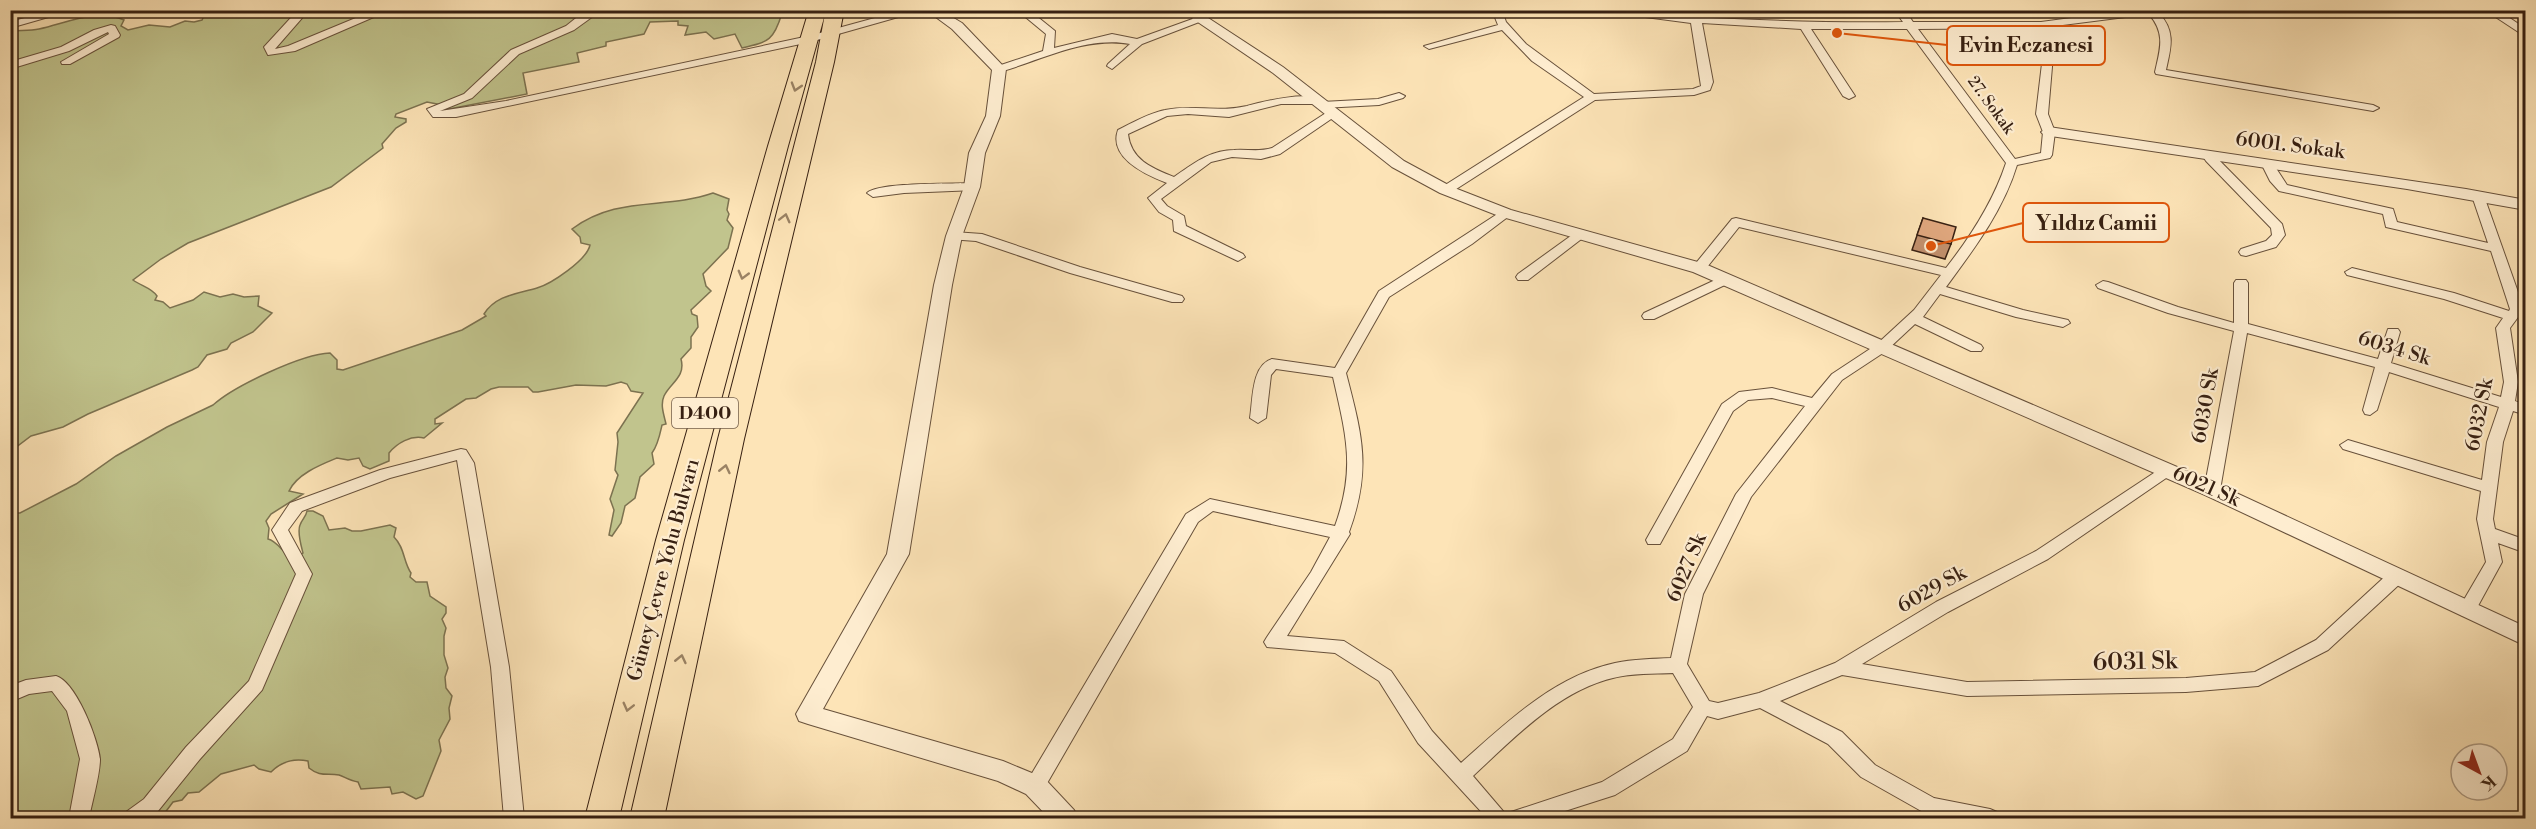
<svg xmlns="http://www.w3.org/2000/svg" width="2536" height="829" viewBox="0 0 2536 829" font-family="'Libre Bodoni',serif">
<rect width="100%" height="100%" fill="#fde4b7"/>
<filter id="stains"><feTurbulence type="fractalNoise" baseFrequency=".00333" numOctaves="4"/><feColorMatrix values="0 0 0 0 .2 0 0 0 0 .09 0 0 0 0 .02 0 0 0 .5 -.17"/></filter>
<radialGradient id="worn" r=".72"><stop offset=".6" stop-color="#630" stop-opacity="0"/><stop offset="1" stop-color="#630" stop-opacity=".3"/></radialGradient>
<g fill="#c1c48d" stroke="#7c7250" stroke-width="1.5">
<path d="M 198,10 L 747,10 L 747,17 L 782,13 C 774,40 769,42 742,48 L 735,34 L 714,39 L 706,32 L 685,35 L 688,26 L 678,25 L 678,21 L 650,22 L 644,34 L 606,42 L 606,46 L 577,53 L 579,62 L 523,73 L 527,94 L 449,109 L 447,106 L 427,102 L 396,114 L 395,117 L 406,119 L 406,122 L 396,128 L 382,144 L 383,148 L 331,187 L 188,243 L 161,259 L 133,280 C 141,286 152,288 157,296 L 155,300 L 163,302 L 170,308 L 193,300 L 204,292 L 220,297 L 233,294 L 244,297 L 259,296 L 258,306 L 272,313 L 253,332 L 231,343 L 227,349 L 207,355 L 198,367 L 192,370 L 88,414 L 63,427 L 31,436 L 11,451 L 11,31 C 20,30 30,31 39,29 C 67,23 96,8 124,20 L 121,26 L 128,30 L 149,25 L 170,27 L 185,21 L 194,22 L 202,20 L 204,16 Z"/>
<path d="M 713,193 L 729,199 L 727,210 L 729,214 L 727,220 L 733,228 L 728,248 L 703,274 L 706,286 L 711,291 L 691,310 L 692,314 L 697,316 L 698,327 L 691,337 L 691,348 L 681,359 C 686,377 670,383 664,396 C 660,405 664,415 666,424 L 662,425 C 660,434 658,445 652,453 L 654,464 L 640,477 L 635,498 L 625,506 L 621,523 L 612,536 L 609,535 L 614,510 L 610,499 L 618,475 L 615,470 L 618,442 L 617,433 L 643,393 L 631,391 L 627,384 L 621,382 L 606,386 L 576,385 L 538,392 L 533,392 L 528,387 L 499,387 L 491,389 L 476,398 L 466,399 L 435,419 L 435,424 L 442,423 L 424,438 C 411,435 397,443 389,453 L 389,461 L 370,469 L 363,466 L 359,458 L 348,460 L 337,458 C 320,465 297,474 289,491 L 303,494 L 271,514 L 266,521 L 269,528 L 268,539 C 282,542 287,567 303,553 C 301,545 297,532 300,525 C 302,519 306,517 307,511 L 313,511 L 323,516 L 329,530 L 345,528 L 352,531 L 361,531 L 390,525 L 396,528 L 394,537 C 405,548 403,561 411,573 L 410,577 L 416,582 L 427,582 L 430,596 L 446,607 L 446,613 L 442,619 L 446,628 L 444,636 L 444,655 L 448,668 L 445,677 L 446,688 L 452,696 L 449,708 L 450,719 L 439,740 L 441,751 L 423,796 L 416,799 L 403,792 L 392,794 L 390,787 L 361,789 L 358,782 C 350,781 345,777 339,775 C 327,773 320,777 309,768 L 308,761 C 294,758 281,762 271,772 L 259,769 L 254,765 L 221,774 L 199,792 L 188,793 L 182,800 L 173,802 L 161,818 L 11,818 L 11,513 L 20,513 L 76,484 L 116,456 L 167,427 L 213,405 C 234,386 302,354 330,353 L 337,360 L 337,369 L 343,370 L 462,330 L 486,316 L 484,314 C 496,295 517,294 537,288 C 551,284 587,260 590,245 L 581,243 L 580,237 L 572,229 C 618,195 664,210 713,193 Z"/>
</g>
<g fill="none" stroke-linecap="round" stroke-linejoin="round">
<g stroke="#68513b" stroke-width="2">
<g id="minor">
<path d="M 54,10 L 73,10 L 10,28 L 10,22 Z"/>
<path d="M 298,10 L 309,10 L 275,49 L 288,46 L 375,10 L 390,10 L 295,51 L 268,55 L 264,47 Z"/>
<path d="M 586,10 L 596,10 L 592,17 L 574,30 L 519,54 L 472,98 L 440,111 L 506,101 L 809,36 L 904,10 L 923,10 L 810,42 L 456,117 L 433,117 L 427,109 L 464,94 L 511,50 L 566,26 Z"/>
<path d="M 1017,10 L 1029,10 L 1055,31 L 1054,48 L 1112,34 L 1137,39 L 1198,17 L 1207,19 L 1142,44 L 1112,69 L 1107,66 L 1108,64 L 1130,44 C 1088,36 1043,59 1003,71 L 995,71 L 995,67 L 1043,51 L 1046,34 Z"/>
<path d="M 1394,10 L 1429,10 L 1414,16 Z"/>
<path d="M 1492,10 L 1502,10 L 1506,22 L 1526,44 L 1594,94 L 1693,89 L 1701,86 L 1691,23 L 1615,13 L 1610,10 C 1644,10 1677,16 1711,18 C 1775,21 1839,23 1903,22 L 1894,10 L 1905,10 L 1913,22 L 2041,22 L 2131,10 L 2164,10 L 2159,13 C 2176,32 2171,47 2166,70 L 2373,105 L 2379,108 L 2373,111 L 2156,74 L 2155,72 C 2160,49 2166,34 2149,14 L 2047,27 L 2053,55 L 2048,114 L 2055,132 L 2052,155 L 2050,158 L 2017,165 C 2003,211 1974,249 1946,287 L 2023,310 L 2068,320 L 2070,323 L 2063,327 L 2016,317 L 1940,294 L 1923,317 L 1981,345 L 1983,348 L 1981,351 L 1971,351 L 1915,324 L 1886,351 L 1842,380 L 1751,497 L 1703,594 L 1687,664 L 1709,701 L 1718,703 L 1759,693 L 1835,663 L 1936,602 L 2036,551 L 2166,465 L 2172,466 L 2174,470 L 2172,474 L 2048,559 L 1948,612 L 1862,664 L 1967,682 L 2186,678 L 2255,672 L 2316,640 L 2391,571 L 2397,570 L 2403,571 L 2405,576 L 2403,581 L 2328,650 L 2258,686 L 2186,692 L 1967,696 L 1842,675 L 1780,701 L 1842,732 L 1875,765 L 1934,798 L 1990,809 L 1997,812 L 2000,818 L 1949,818 L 1923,812 L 1861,777 L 1828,744 L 1760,708 L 1718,719 L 1707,716 L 1687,751 L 1615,795 L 1543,818 L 1487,818 L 1418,743 L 1379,681 L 1335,653 L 1267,647 L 1264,642 L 1267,637 L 1311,572 L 1330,537 L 1213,511 L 1198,522 L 1042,792 L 1035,794 L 1028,792 L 1025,786 L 1028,780 L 1186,514 L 1210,499 L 1335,526 C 1356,468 1346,435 1333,377 L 1276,369 L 1271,375 L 1266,418 L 1258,423 L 1250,418 C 1253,401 1251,365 1272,359 L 1335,368 L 1379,291 L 1505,209 L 1511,213 L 1509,216 L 1472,244 L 1389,297 L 1346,373 C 1362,435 1372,469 1349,532 L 1350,534 L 1287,636 L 1344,641 L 1391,671 L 1432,731 L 1461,763 C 1506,723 1554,676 1615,663 C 1633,659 1652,659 1671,658 L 1685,594 L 1736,494 L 1805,406 L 1772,398 L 1748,400 L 1733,411 L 1660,544 L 1648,544 L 1646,540 L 1722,404 L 1739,392 L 1772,388 L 1812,398 L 1832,374 L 1876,345 L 1914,310 L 1941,275 L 1739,227 L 1704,271 L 1694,271 L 1692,268 L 1732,219 L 1736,218 L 1946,268 C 1971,236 1993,202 2006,163 L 1907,29 L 1811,29 L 1855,96 L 1849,99 L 1843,96 L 1801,29 L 1702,23 L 1713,82 L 1710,90 L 1694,95 L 1595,100 L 1450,193 L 1442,193 L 1440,190 L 1442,187 L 1584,97 L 1532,61 L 1502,30 L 1429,49 L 1424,46 L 1498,25 ZM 2037,28 L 2043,55 L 2036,114 L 2043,132 L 2041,153 L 2015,159 L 1918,29 ZM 1673,673 L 1693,707 L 1673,739 L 1602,782 L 1511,812 L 1508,817 L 1473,776 C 1513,739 1558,691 1613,678 C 1632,673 1653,674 1673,673 Z"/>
<path d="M 2485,10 L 2498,10 L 2526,29 L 2526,37 Z"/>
<path d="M 111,25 L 115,26 L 120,35 L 119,37 L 70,64 L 62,64 L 61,62 L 109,34 L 108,32 L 69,51 L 10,69 L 10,62 L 61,47 L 94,30 Z"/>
<path d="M 1399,93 L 1405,96 L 1403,98 L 1379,105 L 1322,108 L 1317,104 L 1281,104 L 1229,117 L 1188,114 L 1167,116 L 1128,134 C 1131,160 1152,168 1174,177 C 1193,164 1210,150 1234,150 C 1247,149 1259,152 1272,148 L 1329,111 L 1337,111 L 1337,115 L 1280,154 L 1261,159 L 1232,157 L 1211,162 L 1161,199 L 1167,206 L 1184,216 L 1186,226 L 1243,254 L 1245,257 L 1238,261 L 1174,231 L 1173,220 L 1159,212 L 1148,198 L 1167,183 C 1146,175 1108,158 1118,130 C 1132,123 1149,113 1165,110 C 1193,104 1218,113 1247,106 C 1261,102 1314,89 1322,102 L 1378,99 Z"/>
<path d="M 2210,154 L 2214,155 L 2282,224 L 2285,235 L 2276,247 L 2246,256 L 2241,255 L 2239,252 L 2241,249 L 2266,241 L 2272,235 L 2271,228 L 2206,161 L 2204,158 Z"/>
<path d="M 2268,161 L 2272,162 L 2287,185 L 2393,209 L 2397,222 L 2488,243 L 2472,196 L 2478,192 L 2484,196 L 2524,309 L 2510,328 L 2518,382 L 2515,401 L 2526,405 L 2526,415 L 2513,411 L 2503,442 L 2493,519 L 2495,529 L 2526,540 L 2526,553 L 2498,543 L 2502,562 L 2473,615 L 2467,617 L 2461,615 L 2458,610 L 2486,562 L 2477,519 L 2481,491 L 2343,449 L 2340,445 L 2348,440 L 2482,480 L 2487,442 L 2499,407 L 2389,372 L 2377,410 L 2370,415 L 2365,414 L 2363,410 L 2375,367 L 2247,333 L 2220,490 L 2218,494 L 2206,494 L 2204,490 L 2234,331 L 2168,313 L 2098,288 L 2096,285 L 2103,281 L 2108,282 L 2178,307 L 2234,323 L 2234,283 L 2236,280 L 2246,280 L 2248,283 L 2248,324 L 2378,359 L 2388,329 L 2398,329 L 2400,332 L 2391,363 L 2501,397 L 2504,382 L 2496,328 L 2503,318 L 2444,299 L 2347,275 L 2345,272 L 2352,268 L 2454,293 L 2509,311 L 2510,309 L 2491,251 L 2386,227 L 2383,214 L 2279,191 L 2270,181 L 2262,165 Z"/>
<path d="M 972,183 L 978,187 L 976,190 L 904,193 L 873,197 L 867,193 C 879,182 952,184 972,183 Z"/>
<path d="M 1579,230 L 1584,231 L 1585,234 L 1584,237 L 1528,280 L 1518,280 L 1516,277 L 1518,274 Z"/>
<path d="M 954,232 L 982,234 L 1080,267 L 1182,296 L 1184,299 L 1182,302 L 1172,302 L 1070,273 L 976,241 L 949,239 L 948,236 Z"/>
<path d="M 1726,275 L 1731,276 L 1733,279 L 1731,282 L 1654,319 L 1644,319 L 1642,316 L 1644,313 Z"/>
<path d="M 461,449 L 466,450 L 474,463 L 509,667 L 524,818 L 504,818 L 491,667 L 457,460 L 390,478 L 302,511 L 288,530 L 312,574 L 262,690 L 200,759 L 158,811 L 148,818 L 123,818 L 126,812 L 144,799 L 186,747 L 249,681 L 296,574 L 272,530 L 290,503 L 380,470 Z"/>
<path d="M 56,676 C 76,682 98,739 100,759 C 100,775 92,802 89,818 L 69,818 L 80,759 L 67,711 L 52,691 L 29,694 L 10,702 L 10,686 L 26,680 Z"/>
</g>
</g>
<g stroke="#68513b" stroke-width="2">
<g id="tertiary">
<path d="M 936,10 L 949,10 L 947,14 L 962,23 L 1006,69 L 1000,116 L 985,153 L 980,187 L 962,236 L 952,285 L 909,554 L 823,709 L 1003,761 L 1044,778 L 1074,810 L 1078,818 L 1049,818 L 1026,794 L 998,781 L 808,724 L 799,721 L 796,714 L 887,554 L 934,285 L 946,236 L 964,187 L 969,153 L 986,116 L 992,70 L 952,29 L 933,15 Z"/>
<path d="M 1180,10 L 1196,10 L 1283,67 L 1404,161 L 1452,187 L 1511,210 L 1705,264 L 2219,485 L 2526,627 L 2526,646 L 2205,495 L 1693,272 L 1499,216 L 1440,193 L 1392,167 L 1273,73 Z"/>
<path d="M 2049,127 L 2466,189 L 2526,200 L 2526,210 L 2407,189 L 2044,135 L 2041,132 Z"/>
</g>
</g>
<g stroke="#372012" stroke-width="2">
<path id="trunk" d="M 809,10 L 844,10 L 834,62 L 744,439 L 664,818 L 630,818 L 718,439 L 816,62 L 825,14 L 788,146 L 684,540 L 619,818 L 585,818 L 656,540 L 768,146 Z"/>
</g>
<use href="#minor" fill="#feedd0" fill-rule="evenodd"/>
<use href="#tertiary" fill="#feedd0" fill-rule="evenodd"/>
<use href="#trunk" fill="#fde4b7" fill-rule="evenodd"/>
</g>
<path fill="#c2906d" stroke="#372012" stroke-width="1.5" d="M 1923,218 L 1951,244 L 1945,259 L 1912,250 Z"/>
<path fill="#e1a87f" stroke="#372012" stroke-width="1.5" d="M 1923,218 L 1956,227 L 1951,244 L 1917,235 Z"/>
<defs><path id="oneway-chevron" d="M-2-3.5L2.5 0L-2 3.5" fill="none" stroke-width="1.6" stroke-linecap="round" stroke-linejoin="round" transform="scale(1.5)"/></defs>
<g stroke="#9a8264">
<use href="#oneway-chevron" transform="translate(796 87) rotate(107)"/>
<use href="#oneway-chevron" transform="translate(785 218) rotate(-76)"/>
<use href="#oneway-chevron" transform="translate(743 275) rotate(105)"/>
<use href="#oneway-chevron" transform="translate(725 469) rotate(-77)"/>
<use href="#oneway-chevron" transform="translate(681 659) rotate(-77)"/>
<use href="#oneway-chevron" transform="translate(628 707) rotate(104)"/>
</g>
<g text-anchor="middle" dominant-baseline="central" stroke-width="4.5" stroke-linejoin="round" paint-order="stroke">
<g font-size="16" fill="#372012" stroke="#feedd0">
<text transform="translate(1991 105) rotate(54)">27. Sokak</text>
</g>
<rect fill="#feedd0" stroke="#735e4b" stroke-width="1.5" x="672" y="398" width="66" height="30" rx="4.5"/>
<g font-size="18" font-weight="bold" fill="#372012">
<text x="705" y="413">D400</text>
</g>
<g font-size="20" fill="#372012" stroke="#feedd0">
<text transform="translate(2290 146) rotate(7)">6001. Sokak</text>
<text transform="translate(2394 349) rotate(17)">6034 Sk</text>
<text transform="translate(2206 406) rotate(-80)">6030 Sk</text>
<text transform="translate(2480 415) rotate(-79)">6032 Sk</text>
<text transform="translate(2206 487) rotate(24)">6021 Sk</text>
<text transform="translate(1687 568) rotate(-67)">6027 Sk</text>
<text transform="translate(664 570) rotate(-75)">Güney Çevre Yolu Bulvarı</text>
<text transform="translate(1932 590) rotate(-29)">6029 Sk</text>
</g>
<g font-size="24" fill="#372012" stroke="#feedd0">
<text transform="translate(2135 662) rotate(-1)">6031 Sk</text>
</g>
</g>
<path fill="none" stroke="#df560c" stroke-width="2" d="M1837 33L1947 45M1931 246L2023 223"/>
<g fill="#df560c" stroke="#feedd0" stroke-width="2">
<circle cx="1837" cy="33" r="6"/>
<circle cx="1931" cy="246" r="6"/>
</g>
<g fill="#feedd0" stroke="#df560c" stroke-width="2">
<rect x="1947" y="26" width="158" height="39" rx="6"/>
<rect x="2023" y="203" width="146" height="39" rx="6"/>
</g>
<g font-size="21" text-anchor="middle" font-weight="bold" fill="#372012">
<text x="2026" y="52">Evin Eczanesi</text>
<text x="2096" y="230">Yıldız Camii</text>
</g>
<rect width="2536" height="829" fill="none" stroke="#fde4b7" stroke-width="36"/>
<rect x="12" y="12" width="2512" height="805" fill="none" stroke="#372012" stroke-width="3"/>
<rect x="18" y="18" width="2500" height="793" fill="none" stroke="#372012" stroke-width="1.5"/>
<g transform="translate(2479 772) rotate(139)"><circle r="28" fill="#feedd0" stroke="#ae9b84" stroke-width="1.5"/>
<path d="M0-4.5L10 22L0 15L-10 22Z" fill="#8f2418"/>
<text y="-9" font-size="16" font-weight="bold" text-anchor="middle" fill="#372012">K</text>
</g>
<rect width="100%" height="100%" filter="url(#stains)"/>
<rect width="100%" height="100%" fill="url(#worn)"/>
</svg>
